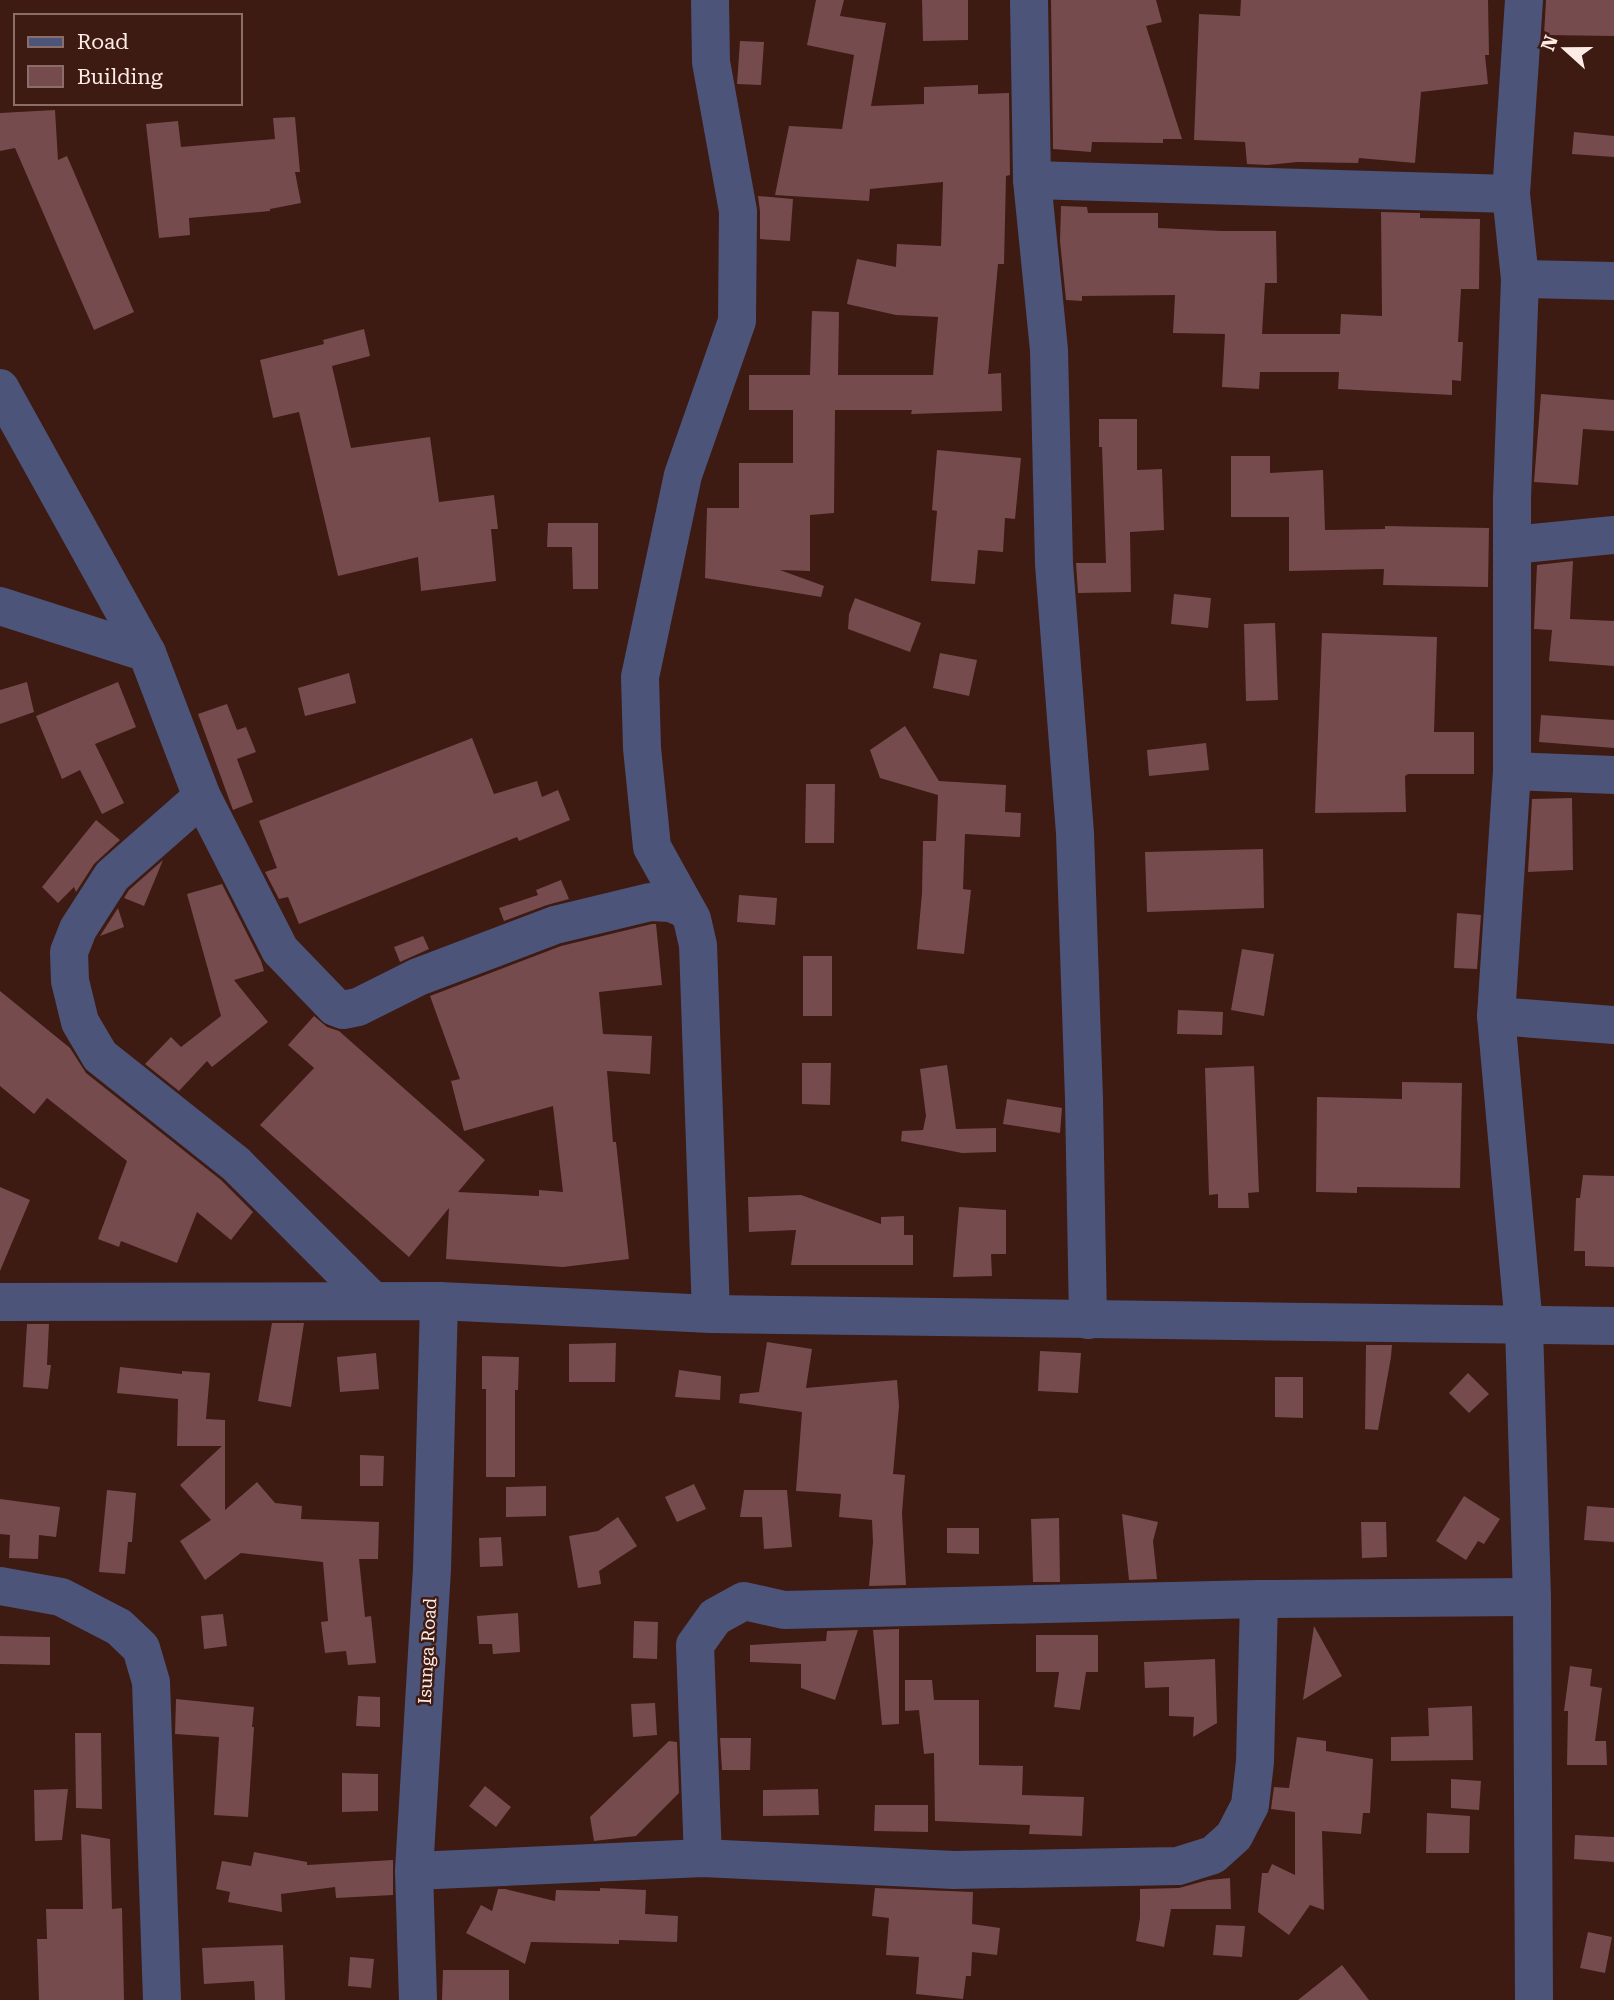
<svg xmlns="http://www.w3.org/2000/svg" width="1614" height="2000" viewBox="0 0 1614 2000" font-family="'Roboto Serif',serif">
<rect width="100%" height="100%" fill="#3d1a12"/>
<g fill="#754b4e">
<path d="M 816,0 L 844,0 L 840,16 L 886,23 L 871,106 L 924,104 L 924,87 L 978,85 L 978,94 L 1009,93 L 1010,175 L 1006,176 L 1004,264 L 998,264 L 988,374 L 1001,373 L 1002,411 L 911,414 L 912,410 L 835,410 L 834,513 L 810,515 L 810,571 L 780,570 L 824,586 L 821,597 L 705,578 L 707,508 L 739,508 L 739,463 L 793,463 L 793,410 L 749,410 L 749,375 L 810,375 L 812,311 L 839,312 L 838,375 L 933,375 L 938,317 L 896,315 L 847,304 L 857,259 L 896,267 L 897,244 L 941,246 L 943,182 L 870,189 L 869,201 L 775,195 L 789,126 L 842,129 L 854,55 L 807,45 Z"/>
<path d="M 922,0 L 968,0 L 968,40 L 923,41 Z"/>
<path d="M 1051,0 L 1156,0 L 1162,22 L 1146,26 L 1182,139 L 1163,139 L 1163,143 L 1092,142 L 1091,152 L 1053,149 Z"/>
<path d="M 1241,0 L 1488,0 L 1489,55 L 1485,55 L 1488,84 L 1421,92 L 1415,163 L 1359,158 L 1358,163 L 1297,162 L 1267,165 L 1247,164 L 1245,142 L 1194,140 L 1199,14 L 1240,16 Z"/>
<path d="M 1546,0 L 1614,0 L 1614,36 L 1544,35 Z"/>
<path d="M 740,41 L 764,42 L 761,85 L 737,84 Z"/>
<path d="M 55,110 L 58,160 L 67,156 L 134,312 L 94,330 L 15,148 L 0,151 L 0,113 Z"/>
<path d="M 295,117 L 300,172 L 295,172 L 301,203 L 270,209 L 270,211 L 189,218 L 190,235 L 159,238 L 146,124 L 178,121 L 181,147 L 275,139 L 273,118 Z"/>
<path d="M 1574,132 L 1614,136 L 1614,157 L 1572,154 Z"/>
<path d="M 758,196 L 793,199 L 790,241 L 760,239 L 760,211 Z"/>
<path d="M 1061,206 L 1087,207 L 1088,213 L 1158,213 L 1158,228 L 1222,231 L 1276,231 L 1277,283 L 1265,283 L 1262,334 L 1340,334 L 1341,314 L 1382,316 L 1381,212 L 1420,213 L 1420,218 L 1480,219 L 1479,289 L 1461,289 L 1458,342 L 1463,342 L 1461,381 L 1452,380 L 1452,395 L 1338,389 L 1339,372 L 1260,372 L 1259,389 L 1222,387 L 1225,334 L 1173,333 L 1175,295 L 1082,296 L 1082,301 L 1066,300 L 1060,241 Z"/>
<path d="M 364,329 L 370,356 L 332,366 L 351,448 L 430,437 L 439,502 L 494,495 L 498,529 L 491,529 L 496,581 L 421,591 L 418,557 L 338,576 L 299,412 L 273,418 L 260,360 L 324,344 L 323,340 Z"/>
<path d="M 1541,394 L 1614,400 L 1614,431 L 1583,429 L 1578,485 L 1534,482 Z"/>
<path d="M 1099,419 L 1137,419 L 1137,470 L 1162,469 L 1164,530 L 1130,532 L 1131,592 L 1078,593 L 1076,563 L 1106,563 L 1102,447 L 1099,447 Z"/>
<path d="M 937,450 L 1021,458 L 1015,519 L 1005,518 L 1003,552 L 978,550 L 975,584 L 931,581 L 937,511 L 932,510 Z"/>
<path d="M 1231,456 L 1270,456 L 1270,473 L 1323,470 L 1325,530 L 1385,529 L 1385,526 L 1489,528 L 1488,587 L 1383,585 L 1384,569 L 1289,571 L 1289,517 L 1231,517 Z"/>
<path d="M 548,523 L 598,523 L 598,589 L 573,589 L 572,547 L 547,547 Z"/>
<path d="M 1573,561 L 1570,619 L 1614,621 L 1614,666 L 1549,661 L 1552,630 L 1534,629 L 1537,565 Z"/>
<path d="M 1174,594 L 1211,598 L 1208,628 L 1171,624 Z"/>
<path d="M 855,598 L 921,623 L 910,652 L 848,629 L 849,614 Z"/>
<path d="M 1275,623 L 1278,700 L 1246,701 L 1244,624 Z"/>
<path d="M 1322,633 L 1437,637 L 1434,732 L 1474,732 L 1474,774 L 1408,774 L 1405,776 L 1406,812 L 1315,813 Z"/>
<path d="M 940,653 L 977,660 L 969,696 L 933,688 Z"/>
<path d="M 349,673 L 356,703 L 305,716 L 298,688 Z"/>
<path d="M 27,682 L 34,712 L 0,724 L 0,690 Z"/>
<path d="M 118,682 L 136,727 L 95,744 L 124,803 L 102,814 L 80,770 L 62,779 L 36,716 Z"/>
<path d="M 227,704 L 237,730 L 246,727 L 256,752 L 237,759 L 253,802 L 233,810 L 198,714 Z"/>
<path d="M 1541,715 L 1614,720 L 1614,748 L 1539,742 Z"/>
<path d="M 905,726 L 939,781 L 1006,785 L 1005,812 L 1021,813 L 1020,837 L 965,834 L 963,889 L 971,890 L 964,954 L 917,949 L 922,893 L 923,841 L 936,841 L 938,795 L 880,778 L 870,750 Z"/>
<path d="M 472,738 L 494,794 L 537,781 L 542,797 L 558,790 L 570,820 L 519,841 L 517,837 L 299,924 L 288,897 L 279,899 L 265,872 L 277,868 L 259,821 Z"/>
<path d="M 1206,743 L 1209,770 L 1149,776 L 1147,750 Z"/>
<path d="M 806,784 L 835,784 L 834,843 L 805,843 Z"/>
<path d="M 1572,798 L 1573,870 L 1528,872 L 1532,799 Z"/>
<path d="M 96,820 L 120,840 L 94,864 L 76,892 L 74,887 L 58,903 L 42,887 Z"/>
<path d="M 1263,849 L 1264,908 L 1147,912 L 1145,852 Z"/>
<path d="M 163,860 L 144,906 L 124,898 L 129,890 Z"/>
<path d="M 561,880 L 569,899 L 547,905 L 504,921 L 499,908 L 538,895 L 536,890 Z"/>
<path d="M 222,884 L 261,961 L 264,971 L 234,980 L 268,1022 L 212,1067 L 207,1061 L 179,1091 L 145,1064 L 171,1037 L 181,1047 L 221,1016 L 187,894 Z"/>
<path d="M 739,895 L 777,898 L 775,925 L 737,922 Z"/>
<path d="M 118,908 L 124,927 L 100,936 Z"/>
<path d="M 1457,913 L 1481,915 L 1477,969 L 1454,968 Z"/>
<path d="M 652,924 L 656,924 L 662,985 L 599,992 L 603,1034 L 652,1036 L 650,1074 L 607,1071 L 613,1142 L 616,1142 L 629,1259 L 563,1267 L 446,1259 L 449,1208 L 409,1257 L 260,1125 L 314,1068 L 288,1045 L 314,1016 L 327,1027 L 339,1031 L 485,1160 L 458,1192 L 539,1196 L 539,1190 L 563,1192 L 553,1106 L 464,1131 L 451,1081 L 460,1079 L 430,996 L 561,946 Z"/>
<path d="M 423,936 L 429,949 L 400,962 L 394,947 Z"/>
<path d="M 1242,949 L 1274,954 L 1264,1016 L 1231,1010 Z"/>
<rect x="803" y="956" width="29" height="60"/>
<path d="M 0,991 L 70,1048 L 86,1073 L 221,1180 L 253,1212 L 231,1240 L 197,1212 L 177,1263 L 121,1241 L 119,1247 L 98,1239 L 127,1161 L 47,1098 L 34,1114 L 0,1086 Z"/>
<path d="M 1178,1010 L 1223,1012 L 1222,1035 L 1177,1034 Z"/>
<path d="M 802,1063 L 831,1063 L 830,1105 L 802,1104 Z"/>
<path d="M 947,1065 L 956,1129 L 996,1128 L 996,1152 L 962,1153 L 901,1141 L 902,1131 L 923,1130 L 926,1116 L 920,1069 Z"/>
<path d="M 1254,1066 L 1259,1192 L 1248,1193 L 1249,1208 L 1218,1208 L 1218,1194 L 1209,1195 L 1205,1068 Z"/>
<path d="M 1402,1082 L 1462,1083 L 1460,1188 L 1357,1187 L 1357,1193 L 1316,1192 L 1317,1097 L 1402,1099 Z"/>
<path d="M 1007,1099 L 1062,1108 L 1060,1133 L 1003,1124 Z"/>
<path d="M 1583,1175 L 1614,1176 L 1614,1267 L 1585,1266 L 1585,1251 L 1574,1251 L 1576,1198 L 1580,1198 Z"/>
<path d="M 0,1187 L 30,1200 L 0,1271 Z"/>
<path d="M 801,1195 L 881,1224 L 881,1217 L 904,1216 L 904,1235 L 913,1235 L 913,1265 L 791,1265 L 796,1230 L 749,1232 L 748,1197 Z"/>
<path d="M 959,1207 L 1006,1210 L 1006,1254 L 991,1254 L 992,1276 L 953,1277 Z"/>
<path d="M 272,1323 L 304,1323 L 291,1407 L 258,1401 Z"/>
<path d="M 27,1324 L 49,1324 L 47,1365 L 51,1365 L 48,1389 L 23,1387 Z"/>
<path d="M 767,1342 L 812,1349 L 806,1388 L 897,1380 L 899,1406 L 893,1474 L 905,1475 L 902,1513 L 906,1585 L 869,1586 L 873,1542 L 872,1520 L 839,1517 L 841,1494 L 796,1491 L 802,1412 L 739,1403 L 740,1394 L 759,1392 Z"/>
<path d="M 616,1343 L 615,1382 L 569,1382 L 569,1344 Z"/>
<path d="M 1366,1345 L 1392,1345 L 1391,1357 L 1378,1430 L 1365,1429 Z"/>
<path d="M 1040,1351 L 1081,1353 L 1078,1393 L 1038,1391 Z"/>
<path d="M 376,1353 L 379,1389 L 340,1392 L 337,1357 Z"/>
<path d="M 482,1356 L 519,1357 L 518,1390 L 515,1390 L 515,1477 L 486,1477 L 486,1389 L 482,1389 Z"/>
<path d="M 120,1367 L 182,1374 L 182,1371 L 210,1373 L 206,1419 L 225,1420 L 225,1510 L 257,1482 L 275,1503 L 302,1506 L 301,1519 L 379,1522 L 378,1559 L 359,1559 L 365,1617 L 371,1616 L 376,1663 L 348,1665 L 346,1651 L 325,1653 L 321,1622 L 328,1621 L 323,1562 L 241,1553 L 205,1580 L 180,1541 L 211,1520 L 180,1485 L 222,1446 L 177,1446 L 178,1399 L 117,1393 Z"/>
<path d="M 679,1370 L 721,1376 L 720,1400 L 675,1397 Z"/>
<path d="M 1468,1373 L 1489,1394 L 1469,1413 L 1449,1393 Z"/>
<path d="M 1275,1377 L 1303,1377 L 1303,1418 L 1275,1417 Z"/>
<path d="M 360,1455 L 384,1456 L 383,1486 L 360,1486 Z"/>
<path d="M 694,1484 L 706,1509 L 677,1522 L 665,1497 Z"/>
<path d="M 546,1486 L 546,1516 L 506,1517 L 506,1487 Z"/>
<path d="M 107,1490 L 136,1493 L 132,1542 L 128,1542 L 125,1574 L 99,1572 Z"/>
<path d="M 744,1490 L 787,1490 L 792,1547 L 764,1549 L 762,1517 L 740,1517 Z"/>
<path d="M 1464,1496 L 1500,1519 L 1484,1544 L 1478,1541 L 1466,1560 L 1436,1541 Z"/>
<path d="M 0,1499 L 60,1507 L 56,1537 L 39,1535 L 38,1559 L 9,1558 L 10,1535 L 0,1534 Z"/>
<path d="M 1587,1506 L 1614,1508 L 1614,1542 L 1584,1540 Z"/>
<path d="M 1122,1514 L 1158,1522 L 1153,1541 L 1157,1579 L 1129,1580 Z"/>
<path d="M 618,1517 L 637,1546 L 599,1571 L 601,1584 L 578,1588 L 569,1536 L 598,1531 Z"/>
<path d="M 1059,1518 L 1060,1582 L 1033,1582 L 1031,1519 Z"/>
<path d="M 1361,1522 L 1386,1522 L 1387,1557 L 1362,1558 Z"/>
<path d="M 947,1528 L 979,1528 L 979,1554 L 947,1553 Z"/>
<path d="M 501,1537 L 503,1566 L 480,1567 L 479,1538 Z"/>
<path d="M 518,1613 L 520,1652 L 493,1654 L 492,1644 L 479,1644 L 477,1616 Z"/>
<path d="M 223,1614 L 227,1646 L 204,1649 L 201,1616 Z"/>
<path d="M 634,1621 L 658,1622 L 657,1659 L 633,1658 Z"/>
<path d="M 1314,1626 L 1342,1676 L 1303,1700 Z"/>
<path d="M 899,1629 L 899,1724 L 882,1725 L 873,1630 Z"/>
<path d="M 858,1630 L 835,1700 L 801,1688 L 801,1664 L 750,1662 L 750,1645 L 826,1641 L 827,1631 Z"/>
<path d="M 1036,1635 L 1098,1635 L 1098,1672 L 1086,1672 L 1080,1710 L 1054,1707 L 1059,1672 L 1036,1672 Z"/>
<path d="M 0,1636 L 50,1637 L 50,1665 L 0,1664 Z"/>
<path d="M 1215,1659 L 1217,1723 L 1193,1737 L 1194,1717 L 1169,1716 L 1169,1687 L 1145,1688 L 1144,1662 Z"/>
<path d="M 1570,1666 L 1592,1669 L 1590,1686 L 1602,1688 L 1595,1741 L 1606,1741 L 1607,1765 L 1567,1765 L 1568,1711 L 1564,1711 Z"/>
<path d="M 905,1680 L 932,1680 L 934,1700 L 979,1700 L 979,1765 L 1023,1766 L 1022,1795 L 1084,1797 L 1082,1836 L 1029,1834 L 1030,1825 L 935,1821 L 934,1753 L 924,1754 L 919,1710 L 905,1711 Z"/>
<path d="M 358,1696 L 380,1697 L 380,1727 L 356,1726 Z"/>
<path d="M 176,1699 L 254,1707 L 252,1727 L 254,1727 L 248,1817 L 214,1815 L 219,1737 L 175,1734 Z"/>
<path d="M 655,1703 L 657,1735 L 633,1737 L 631,1704 Z"/>
<path d="M 1472,1706 L 1473,1760 L 1391,1761 L 1391,1737 L 1429,1736 L 1428,1708 Z"/>
<path d="M 75,1733 L 101,1733 L 102,1809 L 76,1808 Z"/>
<path d="M 1297,1737 L 1326,1741 L 1326,1751 L 1373,1759 L 1370,1813 L 1363,1813 L 1361,1834 L 1322,1831 L 1324,1910 L 1310,1905 L 1289,1935 L 1258,1912 L 1262,1873 L 1268,1873 L 1272,1864 L 1295,1875 L 1295,1812 L 1271,1809 L 1274,1787 L 1289,1788 Z"/>
<path d="M 720,1738 L 751,1738 L 750,1770 L 722,1770 Z"/>
<path d="M 669,1741 L 677,1742 L 679,1793 L 636,1836 L 594,1841 L 590,1817 Z"/>
<path d="M 342,1773 L 378,1774 L 378,1811 L 342,1812 Z"/>
<path d="M 1451,1779 L 1481,1781 L 1479,1810 L 1451,1808 Z"/>
<path d="M 485,1786 L 511,1807 L 496,1827 L 469,1806 Z"/>
<path d="M 68,1789 L 62,1840 L 35,1841 L 34,1790 Z"/>
<path d="M 818,1789 L 819,1815 L 763,1816 L 763,1790 Z"/>
<path d="M 875,1805 L 928,1805 L 928,1832 L 874,1831 Z"/>
<path d="M 1427,1813 L 1470,1816 L 1469,1853 L 1426,1853 Z"/>
<path d="M 81,1834 L 110,1839 L 112,1909 L 122,1908 L 124,2000 L 39,2000 L 37,1939 L 47,1939 L 46,1909 L 83,1909 Z"/>
<path d="M 1575,1835 L 1614,1837 L 1614,1862 L 1574,1859 Z"/>
<path d="M 254,1852 L 307,1862 L 307,1865 L 393,1860 L 393,1895 L 336,1898 L 335,1887 L 281,1894 L 282,1912 L 228,1902 L 230,1892 L 216,1889 L 222,1861 L 251,1866 Z"/>
<path d="M 1230,1878 L 1231,1909 L 1171,1909 L 1164,1947 L 1136,1941 L 1140,1918 L 1140,1889 L 1179,1888 L 1208,1880 Z"/>
<path d="M 600,1888 L 646,1890 L 645,1914 L 678,1916 L 677,1942 L 619,1940 L 619,1944 L 531,1942 L 525,1964 L 466,1933 L 481,1905 L 492,1911 L 498,1889 L 505,1889 L 555,1901 L 556,1890 L 600,1891 Z"/>
<path d="M 875,1888 L 973,1892 L 972,1924 L 1000,1928 L 997,1955 L 972,1952 L 971,1976 L 966,1976 L 963,1999 L 916,1994 L 919,1957 L 886,1955 L 889,1918 L 872,1916 Z"/>
<path d="M 1216,1925 L 1245,1926 L 1242,1957 L 1213,1955 Z"/>
<path d="M 1588,1932 L 1612,1937 L 1605,1973 L 1580,1968 Z"/>
<path d="M 283,1945 L 285,2000 L 255,2000 L 254,1981 L 204,1984 L 202,1948 Z"/>
<path d="M 350,1957 L 374,1959 L 371,1988 L 348,1986 Z"/>
<path d="M 1342,1965 L 1369,2000 L 1298,2000 Z"/>
<path d="M 443,1970 L 509,1970 L 509,2000 L 442,2000 Z"/>
</g>
<g fill="none" stroke-linecap="round" stroke-linejoin="round">
<g stroke="#4d5479" stroke-width="38">
<path d="M 710,0 L 711,62 L 738,211 L 737,321 L 683,475 L 640,677 L 642,748 L 652,847 L 692,919 L 698,945 L 711,1314"/>
<path d="M 1029,0 L 1032,180 L 1049,350 L 1054,564 L 1075,833 L 1084,1099 L 1088,1320"/>
<path d="M 1524,0 L 1511,194 L 1520,279 L 1512,498 L 1512,771 L 1496,1016 L 1524,1326 L 1532,1597 L 1534,2000"/>
<path d="M 1032,180 L 1511,194"/>
<path d="M 1520,279 L 1614,281"/>
<path d="M 0,388 L 147,653 L 202,797 L 280,950 L 335,1007 L 343,1010 L 358,1007 L 418,977 L 555,925 L 650,902 L 671,903 L 685,909"/>
<path d="M 1512,545 L 1614,535"/>
<path d="M 0,606 L 147,653"/>
<path d="M 1512,771 L 1614,775"/>
<path d="M 202,797 L 112,876 L 78,929 L 69,952 L 70,981 L 80,1022 L 100,1056 L 236,1164 L 373,1301"/>
<path d="M 1496,1016 L 1614,1025"/>
<path d="M 0,1302 L 439,1301 L 711,1314 L 1614,1326"/>
<path d="M 0,1586 L 61,1597 L 119,1627 L 141,1648 L 151,1682 L 162,2000"/>
<path d="M 703,1858 L 695,1645 L 715,1617 L 744,1601 L 784,1610 L 1259,1599 L 1532,1597"/>
<path d="M 414,1871 L 703,1858 L 954,1870 L 1178,1866 L 1213,1855 L 1234,1836 L 1250,1805 L 1255,1762 L 1259,1599"/>
<path d="M 418,2000 L 414,1871 L 432,1569 L 439,1301"/>
</g>
</g>
<g text-anchor="middle" dominant-baseline="central" stroke-width="5" stroke-linejoin="round" paint-order="stroke">
<g font-size="18" fill="#ffebe6" stroke="#3d1a12">
<text transform="translate(427 1651) rotate(-87)">Isunga Road</text>
</g>
</g>
<rect x="14" y="14" width="228" height="91" fill="#3d1a12" stroke="#8b6e67" stroke-width="2"/>
<rect x="28" y="37" width="35" height="10" fill="#4d5479" stroke="#8b6e67" stroke-width="2"/>
<text x="77" y="49" font-size="21" fill="#ffebe6">Road</text>
<rect x="28" y="66" width="35" height="21" fill="#754b4e" stroke="#8b6e67" stroke-width="2"/>
<text x="77" y="84" font-size="21" fill="#ffebe6">Building</text>
<g transform="translate(1565 49) rotate(291)" stroke="#3d1a12" stroke-width="5" paint-order="stroke">
<path d="M0-5L12 26L0 18L-12 26Z" fill="#ffebe6"/>
<text y="-10" font-size="19" font-weight="bold" text-anchor="middle" fill="#ffebe6">N</text>
</g>
</svg>
